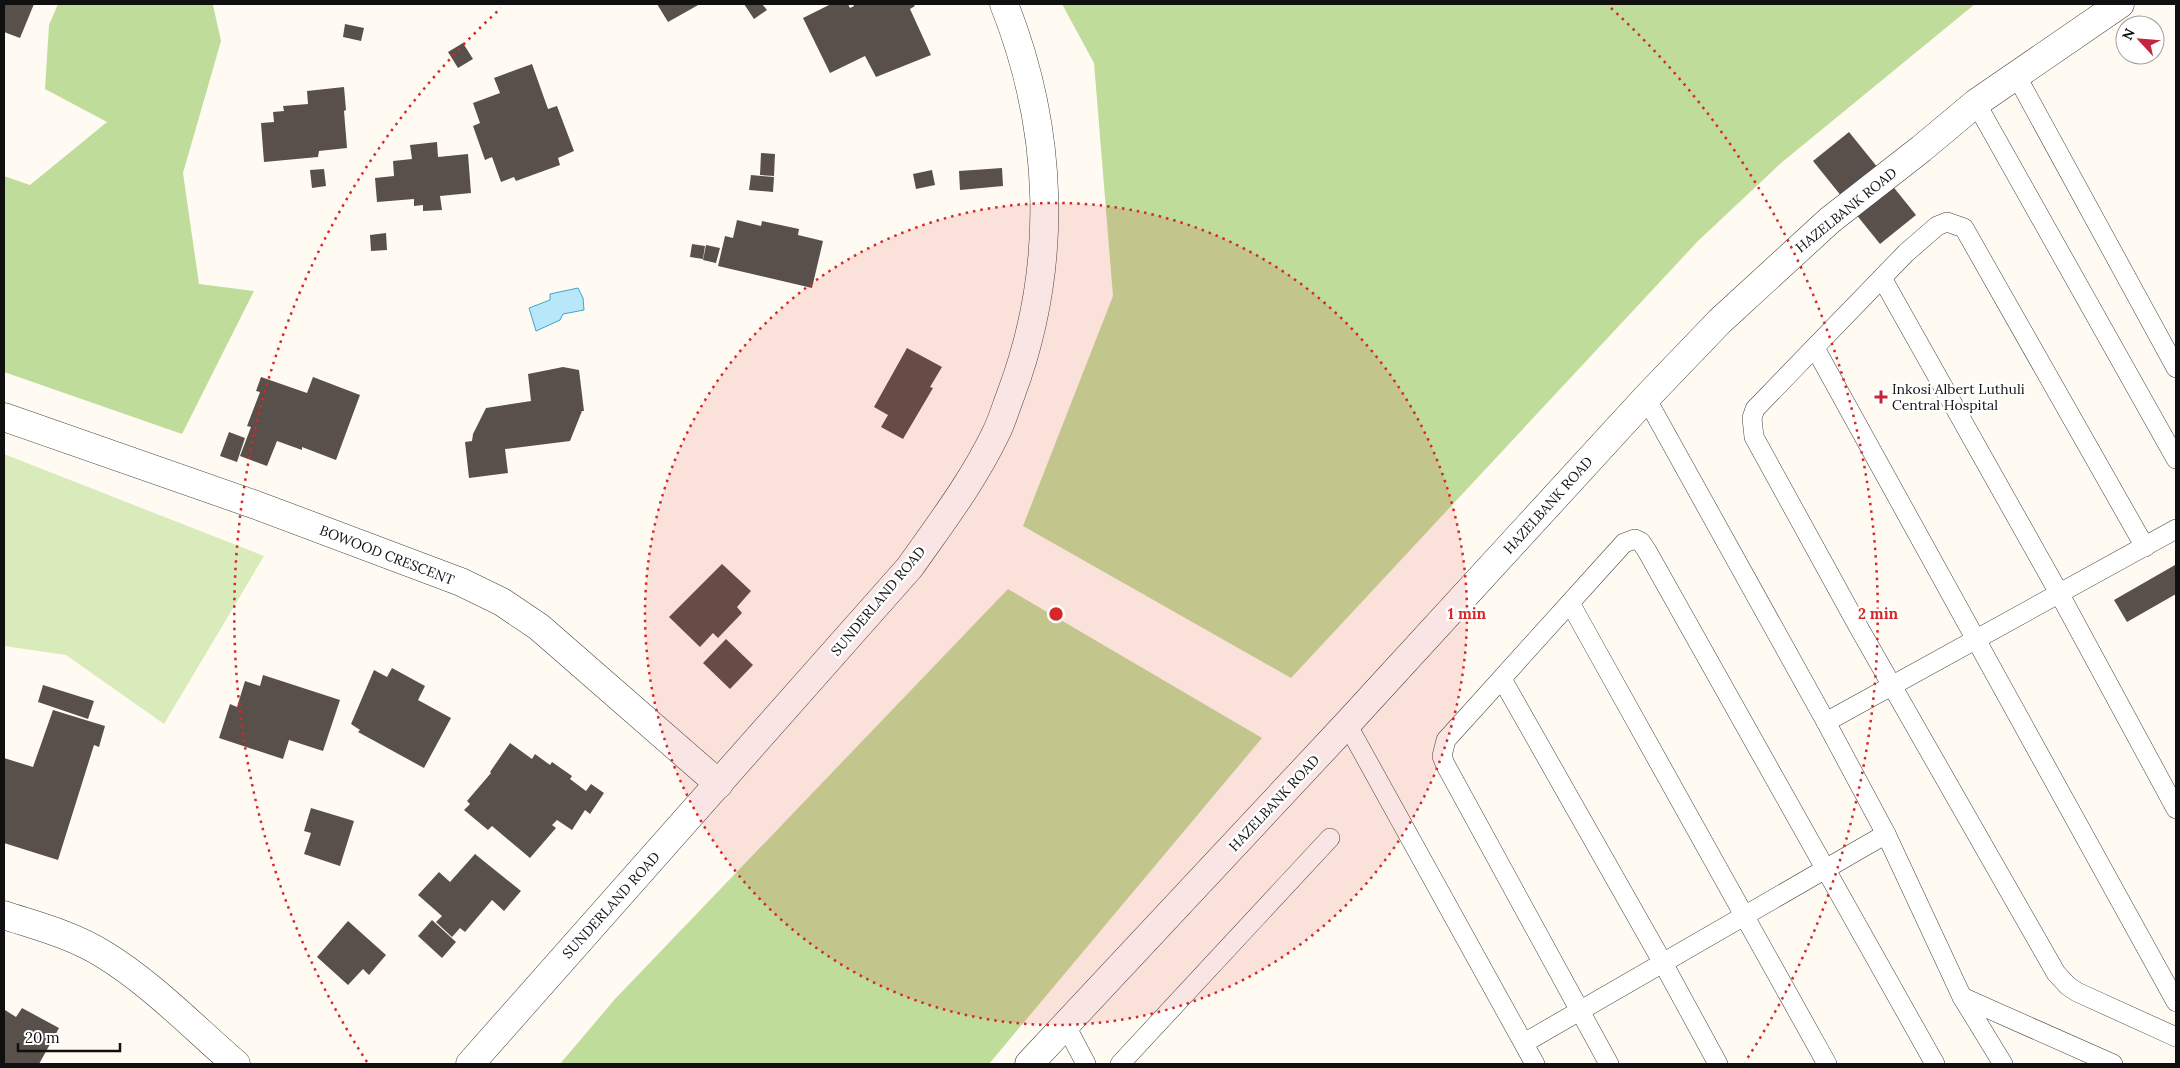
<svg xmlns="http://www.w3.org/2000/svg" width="2180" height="1068" viewBox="0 0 2180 1068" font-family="Lora,serif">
<rect width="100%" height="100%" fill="#fffbf3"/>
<path fill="#daebbb" d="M 4,454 L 264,556 L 164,724 L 66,655 L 4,646 Z"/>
<g fill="#c0dc9a">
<path d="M 58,4 L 210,4 L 213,5 L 221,41 L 183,173 L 199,284 L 254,291 L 182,434 L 4,372 L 4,176 L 30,185 L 107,122 L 45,89 L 49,25 Z"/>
<path d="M 1062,4 L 1975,4 L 1781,163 L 1698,241 L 1291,678 L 1023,526 L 1113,296 L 1094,63 Z"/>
<path d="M 1008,589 L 1262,738 L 989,1064 L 560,1064 L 615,999 Z"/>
</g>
<path fill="#b7e7f8" stroke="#3ca6d1" d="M 578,288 L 583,298 L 584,310 L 563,314 L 560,320 L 536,331 L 529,308 L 550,300 L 550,294 Z"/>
<g fill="#59504c">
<path d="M 4,4 L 34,4 L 20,38 L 4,32 Z"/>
<path d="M 657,4 L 700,4 L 668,22 Z"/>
<path d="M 744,4 L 762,4 L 767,10 L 754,19 Z"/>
<path d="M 831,4 L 848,4 L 850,8 L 854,6 L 853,4 L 913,4 L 915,6 L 910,9 L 931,55 L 876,77 L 865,56 L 830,73 L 803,18 Z"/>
<path d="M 345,24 L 364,28 L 361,41 L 343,37 Z"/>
<path d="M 463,43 L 473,59 L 458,68 L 448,52 Z"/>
<path d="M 532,64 L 548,109 L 557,106 L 574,151 L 558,158 L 560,165 L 516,181 L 514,177 L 501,182 L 492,157 L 485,160 L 473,126 L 480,123 L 473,103 L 500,93 L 494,78 Z"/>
<path d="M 344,87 L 346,110 L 344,111 L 347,148 L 319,151 L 318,157 L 264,162 L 261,123 L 274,122 L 273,112 L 284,111 L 283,106 L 308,104 L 307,91 Z"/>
<path d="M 1849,132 L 1916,215 L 1880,244 L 1813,161 Z"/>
<path d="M 437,142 L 438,157 L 468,154 L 471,193 L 440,196 L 442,210 L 423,211 L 423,205 L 414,206 L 414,199 L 377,202 L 375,178 L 394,176 L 393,161 L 412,159 L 410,145 Z"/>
<path d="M 761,153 L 775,154 L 774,176 L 760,175 Z"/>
<path d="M 1002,168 L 1003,186 L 960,190 L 959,171 Z"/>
<path d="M 324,169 L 326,186 L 312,188 L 310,170 Z"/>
<path d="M 932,170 L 935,185 L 916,189 L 913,174 Z"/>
<path d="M 751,175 L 774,177 L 773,192 L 749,190 Z"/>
<path d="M 737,220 L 761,226 L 762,221 L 799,229 L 798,235 L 823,241 L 812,288 L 718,266 L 725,236 L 733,238 Z"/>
<path d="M 386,233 L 387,250 L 371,251 L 370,235 Z"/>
<path d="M 692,244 L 705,246 L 703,259 L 690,257 Z"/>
<path d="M 706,245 L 720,248 L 716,263 L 703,260 Z"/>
<path d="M 907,348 L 942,367 L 930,387 L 933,388 L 903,439 L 881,427 L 888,415 L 874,407 Z"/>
<path d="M 563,367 L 579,370 L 584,411 L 582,411 L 570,441 L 505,449 L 508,473 L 469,478 L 465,442 L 472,441 L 473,434 L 486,408 L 531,401 L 528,374 Z"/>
<path d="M 261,377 L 307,393 L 313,377 L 360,395 L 336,460 L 302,447 L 302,450 L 277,441 L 267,466 L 240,456 L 251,427 L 247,426 L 260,392 L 256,391 Z"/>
<path d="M 229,432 L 245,438 L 237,462 L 220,456 Z"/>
<path d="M 722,564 L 751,591 L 737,607 L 742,613 L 718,638 L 713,633 L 700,647 L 669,617 Z"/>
<path d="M 2175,565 L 2176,594 L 2127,622 L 2114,600 Z"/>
<path d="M 726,639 L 753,665 L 730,689 L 703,663 Z"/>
<path d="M 392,668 L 425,686 L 418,700 L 451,718 L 424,768 L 358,732 L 360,730 L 351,724 L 374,670 L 387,677 Z"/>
<path d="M 263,675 L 340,700 L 323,751 L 289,740 L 283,759 L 219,738 L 230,704 L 237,707 L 245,681 L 260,686 Z"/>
<path d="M 43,685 L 94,701 L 88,719 L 38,702 Z"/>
<path d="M 53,710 L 105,726 L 99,747 L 94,745 L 58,860 L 4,843 L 4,758 L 33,767 Z"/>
<path d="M 510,743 L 532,759 L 535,754 L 550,765 L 552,762 L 572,776 L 570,779 L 586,791 L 591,784 L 604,793 L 590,814 L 585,810 L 572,830 L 557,820 L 552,825 L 556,828 L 530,858 L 492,826 L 488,830 L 464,810 L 470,804 L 467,801 L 491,773 L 490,772 Z"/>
<path d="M 311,808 L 354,821 L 340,866 L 304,854 L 311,833 L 304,831 Z"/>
<path d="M 475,854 L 521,891 L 504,911 L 492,900 L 465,932 L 460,928 L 452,937 L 436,922 L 442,916 L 418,895 L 439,872 L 450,882 Z"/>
<path d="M 432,920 L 456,942 L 442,958 L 418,936 Z"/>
<path d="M 348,921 L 386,955 L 369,975 L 363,969 L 348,985 L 317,957 Z"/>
<path d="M 22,1008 L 59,1028 L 39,1064 L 4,1064 L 4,1013 L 5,1010 L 16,1017 Z"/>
</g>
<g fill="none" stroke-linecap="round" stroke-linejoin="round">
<g stroke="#434343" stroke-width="20">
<g id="lane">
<path d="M 2016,75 L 2176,368"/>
<path d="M 1976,103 L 2176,459"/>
<path d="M 1882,278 L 2059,593 L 2176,809"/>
<path d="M 1815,348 L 2176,1002"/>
<path d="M 1646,398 L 1826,722 L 1886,834 L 1962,997 L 2003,1064"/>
<path d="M 2145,547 L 1964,228 L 1947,222 L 1937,226 L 1906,253 L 1755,409 L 1752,418 L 1754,437 L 1859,628 L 2056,973 L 2068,986 L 2077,992 L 2176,1037"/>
<path d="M 1570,603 L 1827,1064"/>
<path d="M 1502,679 L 1663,963 L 1718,1064"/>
<path d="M 1826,722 L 2176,529"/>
<path d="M 1347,724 L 1535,1064"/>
<path d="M 1962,997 L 2113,1064"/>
<path d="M 1066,1026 L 1086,1064"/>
<path d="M 1524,1043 L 1886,834"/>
<path d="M 1120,1064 L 1330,838"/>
<path d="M 1609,1064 L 1445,764 L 1442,756 L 1446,740 L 1624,543 L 1635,539 L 1641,542 L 1647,551 L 1935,1064"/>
</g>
</g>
<g stroke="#434343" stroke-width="29">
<g id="street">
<path d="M 4,417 L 256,505 L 461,582 L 502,602 L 539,627 L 719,784"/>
<path d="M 4,915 C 37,926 73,935 103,954 C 151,983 194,1028 236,1064"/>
<path d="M 470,1064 L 910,567 C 941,523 973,481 996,433 C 1002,421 1006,407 1011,394 C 1059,266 1054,130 1004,4"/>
<path d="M 1029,1064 L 1347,724 L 1646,398 L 1720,321 L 1830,220 L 1921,149 L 1976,103 L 2120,4"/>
</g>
</g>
<use href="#lane" stroke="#fff" stroke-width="19"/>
<use href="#street" stroke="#fff" stroke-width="28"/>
</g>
<circle cx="1056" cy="614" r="411" fill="#d62828" fill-opacity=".12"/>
<g fill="none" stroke="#d62828" stroke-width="2.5" stroke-dasharray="2.5 5">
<circle cx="1056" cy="614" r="411"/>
<path d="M367 1062A822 822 0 0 1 501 8M1611 8A822 822 0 0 1 1745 1062"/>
</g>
<path fill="#c5243e" stroke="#fff" stroke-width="2" d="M1878.5 389.5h5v5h5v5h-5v5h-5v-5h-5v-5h5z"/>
<g text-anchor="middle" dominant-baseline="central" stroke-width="5" stroke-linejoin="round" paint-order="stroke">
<g font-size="14" fill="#101010" stroke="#fff">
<text transform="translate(1846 210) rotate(-39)">HAZELBANK ROAD</text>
<text transform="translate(1548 505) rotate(-48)">HAZELBANK ROAD</text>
<text transform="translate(387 555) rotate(21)">BOWOOD CRESCENT</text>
<text transform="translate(878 601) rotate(-50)">SUNDERLAND ROAD</text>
<text transform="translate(1274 803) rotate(-47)">HAZELBANK ROAD</text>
<text transform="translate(611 905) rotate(-48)">SUNDERLAND ROAD</text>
</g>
<g font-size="14" fill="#101010" stroke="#fff" text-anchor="start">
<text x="1892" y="389">Inkosi Albert Luthuli<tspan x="1892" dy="16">Central Hospital</tspan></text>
</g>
</g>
<circle cx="1056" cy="614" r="8" fill="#d62828" stroke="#fff" stroke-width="2.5"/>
<g font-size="15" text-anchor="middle" font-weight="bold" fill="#d62828" stroke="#fff" stroke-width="5" stroke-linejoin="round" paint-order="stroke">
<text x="1467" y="619">1 min</text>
<text x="1878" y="619">2 min</text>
</g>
<rect width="2180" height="1068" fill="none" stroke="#101010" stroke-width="10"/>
<g transform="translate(2140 40) rotate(296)"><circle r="24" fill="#ffffff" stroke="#9f9f9f"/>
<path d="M0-4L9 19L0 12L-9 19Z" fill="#c5243e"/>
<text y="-8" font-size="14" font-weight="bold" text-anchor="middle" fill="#101010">N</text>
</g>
<path d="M18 1043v8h102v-8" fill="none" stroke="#101010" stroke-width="2.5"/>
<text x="25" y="1043" font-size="15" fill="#101010" stroke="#ffffff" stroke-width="4" paint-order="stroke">20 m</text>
</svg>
